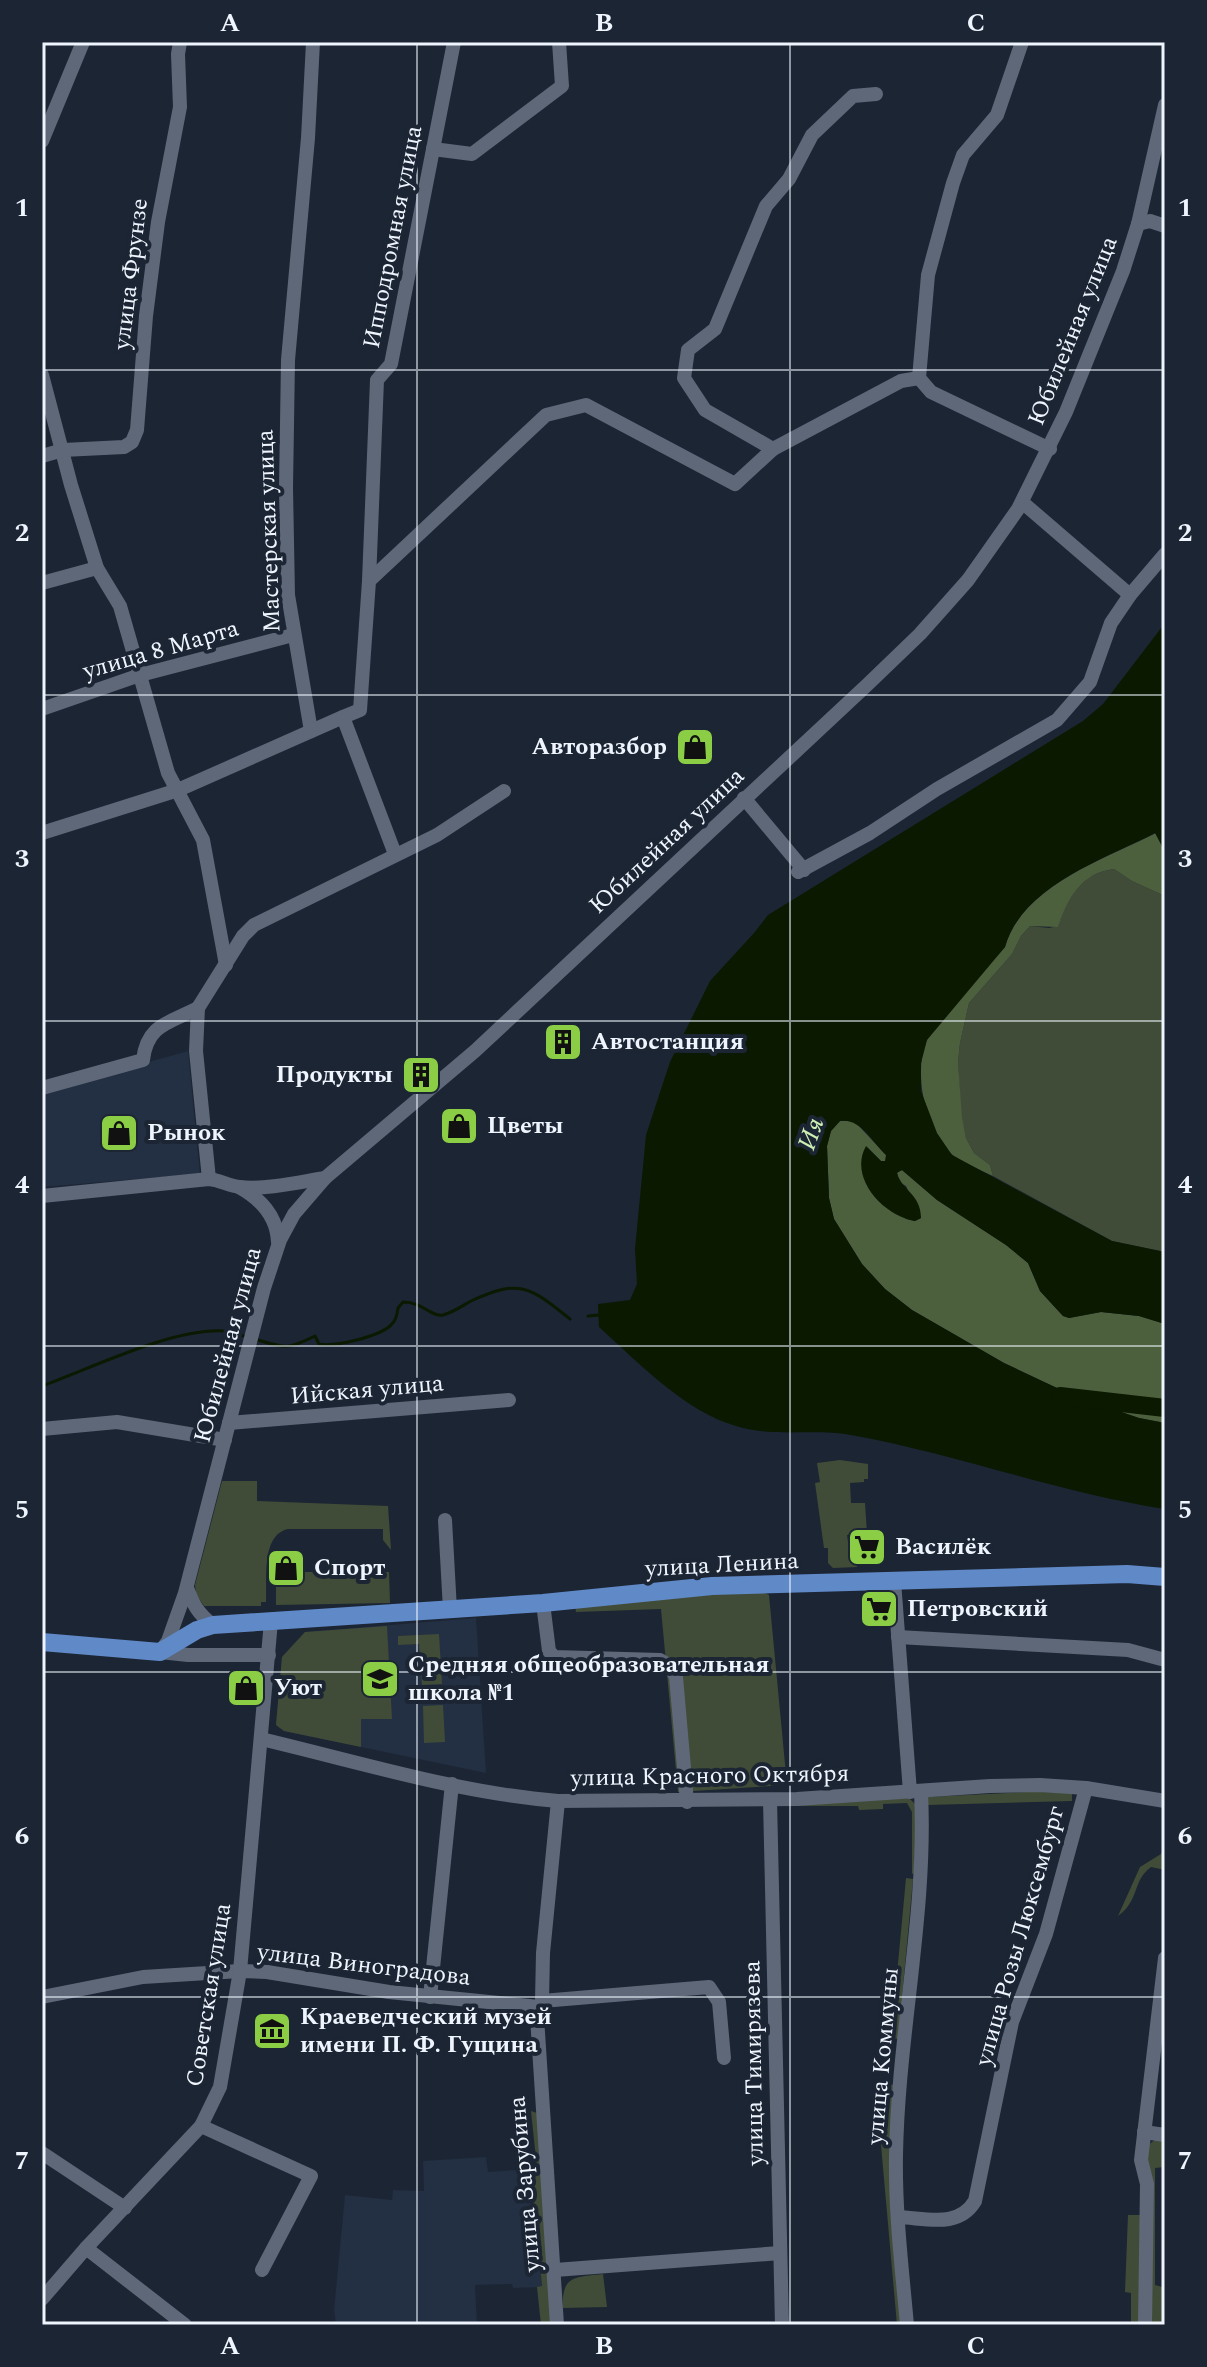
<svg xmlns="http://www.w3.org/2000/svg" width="1207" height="2367" viewBox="0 0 1207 2367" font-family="Spectral,serif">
<rect width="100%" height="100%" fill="#1c2533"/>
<g fill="#232f42">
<path d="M 188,1051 L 200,1174 L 42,1187 L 42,1092 Z"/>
<path d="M 476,1618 L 486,1773 L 284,1731 L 276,1725 L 282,1657 L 305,1632 Z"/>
<path d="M 486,2157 L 488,2172 L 531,2169 L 542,2287 L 513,2288 L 512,2284 L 475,2285 L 477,2325 L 336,2325 L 334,2310 L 345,2195 L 392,2200 L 393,2190 L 424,2191 L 423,2161 Z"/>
</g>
<g fill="#404c37">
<path d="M 1114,869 L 1132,881 L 1165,896 L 1165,1252 L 1112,1241 L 993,1176 L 990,1165 L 974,1153 L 966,1138 L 961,1118 L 958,1062 L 960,1043 L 969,1003 L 1012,954 L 1021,936 L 1030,926 L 1049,928 L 1058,926 C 1068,898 1081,873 1114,869 Z"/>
<path d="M 840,1460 L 868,1464 L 868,1479 L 864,1479 L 864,1482 L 850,1483 L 851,1503 L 865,1503 L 867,1534 L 847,1535 L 850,1556 L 857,1557 L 857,1567 L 833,1568 L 828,1563 L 828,1548 L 824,1548 L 815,1483 L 820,1482 L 817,1463 Z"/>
<path d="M 222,1481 L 257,1481 L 257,1501 L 388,1506 L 391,1550 L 383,1540 L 383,1529 L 288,1529 C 261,1535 267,1579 266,1602 L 261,1602 L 261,1606 L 204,1606 L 196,1594 L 195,1585 Z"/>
<path d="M 276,1572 L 389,1572 L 390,1603 L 276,1605 Z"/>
<path d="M 762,1591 L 769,1595 L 787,1785 L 678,1792 L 661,1609 L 576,1612 L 575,1605 Z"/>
<path d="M 387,1626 L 392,1719 L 361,1719 L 361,1747 L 284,1731 L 276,1725 L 282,1657 L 305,1632 Z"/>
<path d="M 439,1634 L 442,1684 L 422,1685 L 419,1644 L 398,1645 L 398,1636 Z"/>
<path d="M 443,1705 L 445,1742 L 424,1743 L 423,1706 Z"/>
<path d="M 1068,1790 L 1072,1794 L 1072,1801 L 928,1805 L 928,1797 Z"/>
<path d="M 909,1798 L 915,1804 L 917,1812 L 914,1873 L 912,1874 L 912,1812 L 907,1803 L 883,1804 L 883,1809 L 859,1810 L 858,1806 L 777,1806 L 777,1803 Z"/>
<path d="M 1165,1846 L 1165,1870 L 1151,1867 C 1132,1881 1140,1900 1118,1916 L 1140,1867 L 1161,1854 Z"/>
<path d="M 906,1878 L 913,1879 L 898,2039 L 891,2038 Z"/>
<path d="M 886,2081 L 893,2085 L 889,2157 L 901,2325 L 897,2325 L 881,2145 Z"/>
<path d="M 531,2111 L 537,2113 L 551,2325 L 541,2325 L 537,2287 L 542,2286 L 531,2169 L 537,2168 Z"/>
<path d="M 1156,2139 L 1165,2139 L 1165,2167 L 1155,2168 L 1155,2285 L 1162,2287 L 1164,2325 L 1150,2325 L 1153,2181 L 1147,2164 L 1147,2146 Z"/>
<path d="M 1128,2215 L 1141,2215 L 1139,2325 L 1131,2325 L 1131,2293 L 1125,2292 Z"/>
<path d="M 603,2274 L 607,2307 L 563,2308 C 561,2275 576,2277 603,2274 Z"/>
</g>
<g fill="#4d603e">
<path d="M 1156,833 L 1165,852 L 1165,896 L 1132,881 L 1114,869 C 1081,873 1068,898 1058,927 L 1030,926 L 1021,936 L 1012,954 L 969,1003 L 960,1043 L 958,1062 L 962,1118 L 966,1138 L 974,1153 L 990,1165 L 993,1176 C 980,1170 966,1164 954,1156 C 926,1135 913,1074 926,1042 C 937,1017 985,970 1005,947 C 1022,886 1105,859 1156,833 Z"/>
<path d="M 840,1121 L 851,1121 L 856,1123 L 886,1155 L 886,1161 L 881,1161 L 867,1147 L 906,1219 L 915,1221 L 921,1218 L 906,1186 L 899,1182 L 897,1172 L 902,1170 L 937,1200 L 1006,1245 L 1028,1263 L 1040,1291 L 1063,1316 L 1069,1318 L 1101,1312 L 1139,1316 L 1165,1324 L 1165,1423 L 1139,1418 L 1074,1396 L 1004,1363 L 912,1310 L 885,1289 L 862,1264 L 834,1219 L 829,1198 L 827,1146 L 831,1131 Z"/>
</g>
<path fill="#0a1900" d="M 1165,623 L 1165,852 L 1155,833 C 1104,859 1022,886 1005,947 L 927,1040 L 921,1063 L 921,1091 L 937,1133 L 952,1155 L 1112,1241 L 1165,1252 L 1165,1324 L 1139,1316 L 1101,1312 L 1069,1318 L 1063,1316 L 1040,1291 L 1028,1263 L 1006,1245 L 937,1200 L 902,1170 L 897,1173 C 902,1191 921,1194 921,1218 L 915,1221 C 884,1216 848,1178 866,1146 L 881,1161 L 885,1161 L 886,1155 C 872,1142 861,1118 840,1121 L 831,1131 L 827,1146 L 829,1198 L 834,1219 L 862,1264 L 885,1289 L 912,1310 L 1004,1363 L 1074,1396 L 1139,1418 L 1165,1423 L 1165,1509 C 1059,1493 957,1454 851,1435 C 813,1428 774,1438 736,1426 C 684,1411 638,1362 599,1327 L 598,1304 L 630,1300 L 637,1284 L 635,1249 L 646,1135 L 670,1062 L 710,981 L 754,933 L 768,915 L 1083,721 L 1103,704 Z"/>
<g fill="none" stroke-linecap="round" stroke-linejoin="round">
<g stroke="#0a1900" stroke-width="3">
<path d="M 588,1316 L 599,1315"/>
<path d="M 255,1339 C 286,1349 288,1349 315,1336 L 319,1344 C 335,1347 377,1337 390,1326 C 396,1321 397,1315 398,1308 L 403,1302 C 423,1302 431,1317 443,1315 C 452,1313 462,1306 471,1301 C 520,1278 530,1287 570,1319"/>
<path d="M 42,1386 C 92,1368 172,1328 224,1331 C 232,1331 240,1335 248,1337"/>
</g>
<path stroke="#0a1900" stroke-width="18" d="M 1060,1396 L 1165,1408"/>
<g stroke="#5e6879" stroke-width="14">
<path d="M 42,141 L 83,42"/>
<path d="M 433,149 L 472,154 L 562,86 L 559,42"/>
<path d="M 1138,224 L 1150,221 L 1165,226"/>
<path d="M 42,375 L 71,485 L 97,568 L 120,606 L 168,773 L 203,840 L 226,965"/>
<path d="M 919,378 L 928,275 L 953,183 L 963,155 L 997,115 L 1022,42"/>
<path d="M 773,449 L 705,410 L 684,378 L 688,350 L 715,329 L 766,206 L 789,179 L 812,135 L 853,96 L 876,94"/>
<path d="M 42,456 L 63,450 L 124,447 L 132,442 L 137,430 L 146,316 L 158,222 L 180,107 L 178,54 L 180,42"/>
<path d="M 1022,502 L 1130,595"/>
<path d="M 369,581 L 377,380 L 391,364 L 454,42"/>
<path d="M 42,583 L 97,568"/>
<path d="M 42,709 L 140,675 L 293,635"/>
<path d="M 311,731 L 288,595 L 286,488 L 288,360 L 308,138 L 313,42"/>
<path d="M 744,798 L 804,870"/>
<path d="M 42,833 L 178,790 L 343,717"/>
<path d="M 395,854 L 343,717 L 360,710 L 369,581 L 546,415 L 586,405 L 735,484 L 773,449 L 901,381 L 919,378 L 931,392 L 1050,449"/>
<path d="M 798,872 L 870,833 L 937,789 L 1057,720 L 1090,682 L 1111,623 L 1130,595 L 1165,554"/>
<path d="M 42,1088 L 143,1060 C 147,1024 170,1023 198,1008"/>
<path d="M 209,1179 L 196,1051 L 198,1008 L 243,936 L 254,925 L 437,835 L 504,791"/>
<path d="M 239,1187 C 261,1199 277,1217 278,1242"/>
<path d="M 42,1196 L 209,1179 C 220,1180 229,1186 240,1187 C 265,1190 300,1182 325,1178"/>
<path d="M 229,1423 L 509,1400"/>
<path d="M 42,1429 L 117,1422 L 225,1440"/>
<path d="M 445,1520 L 450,1610"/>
<path d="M 894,1581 L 910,1792"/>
<path d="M 187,1588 C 193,1604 198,1614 213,1625"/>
<path d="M 543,1603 L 549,1651 L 554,1657 L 660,1660 L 669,1665 L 676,1677 L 687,1802"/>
<path d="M 898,1637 L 1128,1650 L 1165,1660"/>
<path d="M 269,1655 L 188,1655 L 160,1652 L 168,1641 L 185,1593 L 264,1288 L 280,1240 L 294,1214 L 325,1178 L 475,1051 L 867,685 L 920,634 L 968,580 L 1018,509 L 1066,412 L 1123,271 L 1138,224 L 1165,105"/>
<path d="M 261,1739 C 359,1762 458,1793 558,1801 L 797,1799 L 990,1786 L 1040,1785 L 1086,1788 L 1165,1801"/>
<path d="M 770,1800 L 782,2325"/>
<path d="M 42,1997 L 143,1977 L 240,1971 L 267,1972 L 389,1992 L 539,2007"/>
<path d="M 430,1997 L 452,1784"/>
<path d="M 542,2001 L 709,1987 L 719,2002 L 724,2058"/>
<path d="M 201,2126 L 311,2176 L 262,2270"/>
<path d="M 1144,2132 L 1165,2135"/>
<path d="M 42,2153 L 125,2208"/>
<path d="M 898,2217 C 926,2218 958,2229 975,2201 L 1012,2022 L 1046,1934 L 1086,1788"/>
<path d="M 86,2248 L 185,2325"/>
<path d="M 555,2270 L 780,2253"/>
<path d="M 42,2299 L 86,2248 L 201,2126 L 220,2087 L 240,1971 L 271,1621"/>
<path d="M 557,2325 L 537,2017 L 542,2001 L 543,1953 L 558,1801"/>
<path d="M 907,2325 C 902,2269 895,2212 896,2155 C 898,2034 927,1913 921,1792"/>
<path d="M 1145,2325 L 1147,2184 L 1141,2160 L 1165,1958"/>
</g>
<path stroke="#6089c8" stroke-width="18" d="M 42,1642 L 160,1652 L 197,1630 L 213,1625 L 543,1603 L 712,1586 L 1127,1574 L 1165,1577"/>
</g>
<path fill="none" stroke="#eff5ff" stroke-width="2" stroke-opacity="0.55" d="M 417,42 L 417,2325M 790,42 L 790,2325M 42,370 L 1165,370M 42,695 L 1165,695M 42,1021 L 1165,1021M 42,1346 L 1165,1346M 42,1672 L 1165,1672M 42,1997 L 1165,1997"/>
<defs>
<g id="shop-square" transform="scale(2)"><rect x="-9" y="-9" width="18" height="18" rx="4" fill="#8bce46" stroke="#1c2533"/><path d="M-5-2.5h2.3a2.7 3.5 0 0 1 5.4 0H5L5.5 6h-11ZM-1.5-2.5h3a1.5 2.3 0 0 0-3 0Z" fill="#111"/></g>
<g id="building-square" transform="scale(2)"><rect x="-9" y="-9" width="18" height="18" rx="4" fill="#8bce46" stroke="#1c2533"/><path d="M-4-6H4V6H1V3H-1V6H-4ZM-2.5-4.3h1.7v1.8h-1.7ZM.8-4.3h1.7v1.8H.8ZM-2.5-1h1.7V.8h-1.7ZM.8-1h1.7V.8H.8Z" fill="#111"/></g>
<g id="supermarket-square" transform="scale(2)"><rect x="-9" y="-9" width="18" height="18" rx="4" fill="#8bce46" stroke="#1c2533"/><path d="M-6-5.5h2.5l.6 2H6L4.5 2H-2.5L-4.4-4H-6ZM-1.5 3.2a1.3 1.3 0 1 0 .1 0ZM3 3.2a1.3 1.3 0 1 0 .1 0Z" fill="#111"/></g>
<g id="school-square" transform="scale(2)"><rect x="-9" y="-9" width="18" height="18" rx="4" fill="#8bce46" stroke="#1c2533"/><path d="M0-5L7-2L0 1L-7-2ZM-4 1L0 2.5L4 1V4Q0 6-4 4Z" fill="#111"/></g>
<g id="museum-square" transform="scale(2)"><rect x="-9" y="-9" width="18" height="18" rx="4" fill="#8bce46" stroke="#1c2533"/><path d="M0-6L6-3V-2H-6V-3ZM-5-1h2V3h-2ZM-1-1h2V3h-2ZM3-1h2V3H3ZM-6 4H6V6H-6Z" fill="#111"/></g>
</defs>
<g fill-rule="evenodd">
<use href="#shop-square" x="695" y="747"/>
<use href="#building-square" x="563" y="1042"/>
<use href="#building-square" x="421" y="1075"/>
<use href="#shop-square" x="459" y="1126"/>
<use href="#shop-square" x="119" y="1133"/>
<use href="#supermarket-square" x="867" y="1547"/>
<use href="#shop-square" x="286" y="1568"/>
<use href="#supermarket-square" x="879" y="1609"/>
<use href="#school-square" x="380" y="1679"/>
<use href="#shop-square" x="246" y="1688"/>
<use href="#museum-square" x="272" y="2031"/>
</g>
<g text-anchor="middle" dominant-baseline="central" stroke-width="8" stroke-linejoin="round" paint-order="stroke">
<g font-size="24" fill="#eff5ff" stroke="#1c2533">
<text transform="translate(393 237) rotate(-79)">Ипподромная улица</text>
<text transform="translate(131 274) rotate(-83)">улица Фрунзе</text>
<text transform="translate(1073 331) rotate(-68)">Юбилейная улица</text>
<text transform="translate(269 531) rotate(-92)">Мастерская улица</text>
<text transform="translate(161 650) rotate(-16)">улица 8 Марта</text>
<text transform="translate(667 841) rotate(-43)">Юбилейная улица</text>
<text transform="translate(228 1345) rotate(-75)">Юбилейная улица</text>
<text transform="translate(367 1390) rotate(-5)">Ийская улица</text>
<text transform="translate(722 1565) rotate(-3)">улица Ленина</text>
<text transform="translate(710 1776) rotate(-1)">улица Красного Октября</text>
<text transform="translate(1020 1936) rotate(-74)">улица Розы Люксембург</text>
<text transform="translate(364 1965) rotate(7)">улица Виноградова</text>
<text transform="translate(209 1995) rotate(-81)">Советская улица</text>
<text transform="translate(883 2056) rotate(-85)">улица Коммуны</text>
<text transform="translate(754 2063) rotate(-91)">улица Тимирязева</text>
<text transform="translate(525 2184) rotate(-95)">улица Зарубина</text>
</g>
<g font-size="24" font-weight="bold" fill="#eff5ff" stroke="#1c2533" text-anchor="start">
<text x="667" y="747" text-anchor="end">Авторазбор</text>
<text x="591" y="1042">Автостанция</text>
<text x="393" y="1075" text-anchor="end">Продукты</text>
<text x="487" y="1126">Цветы</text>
<text x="147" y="1133">Рынок</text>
<text x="895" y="1547">Василёк</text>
<text x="314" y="1568">Спорт</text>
<text x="907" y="1609">Петровский</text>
<text x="408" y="1665">Средняя общеобразовательная<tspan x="408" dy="28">школа №1</tspan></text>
<text x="274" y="1688">Уют</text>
<text x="300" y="2017">Краеведческий музей<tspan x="300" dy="28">имени П. Ф. Гущина</tspan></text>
</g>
<g font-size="26" font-style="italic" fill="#cdefb3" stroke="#1c2533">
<text transform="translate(811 1134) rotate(-71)">Ия</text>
</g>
</g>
<rect width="1207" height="2367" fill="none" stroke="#1c2533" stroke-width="88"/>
<rect x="44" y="44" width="1119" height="2279" fill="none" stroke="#eff5ff" stroke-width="3"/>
<g font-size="26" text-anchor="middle" font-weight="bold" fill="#eff5ff">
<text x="230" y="31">A</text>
<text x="604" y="31">B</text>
<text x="976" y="31">C</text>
<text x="22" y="216">1</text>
<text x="1185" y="216">1</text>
<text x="22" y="541">2</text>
<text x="1185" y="541">2</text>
<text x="22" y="867">3</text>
<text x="1185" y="867">3</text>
<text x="22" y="1193">4</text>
<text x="1185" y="1193">4</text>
<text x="22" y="1518">5</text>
<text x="1185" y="1518">5</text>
<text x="22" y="1844">6</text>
<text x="1185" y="1844">6</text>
<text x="22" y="2169">7</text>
<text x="1185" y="2169">7</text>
<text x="230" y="2354">A</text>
<text x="604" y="2354">B</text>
<text x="976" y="2354">C</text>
</g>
</svg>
